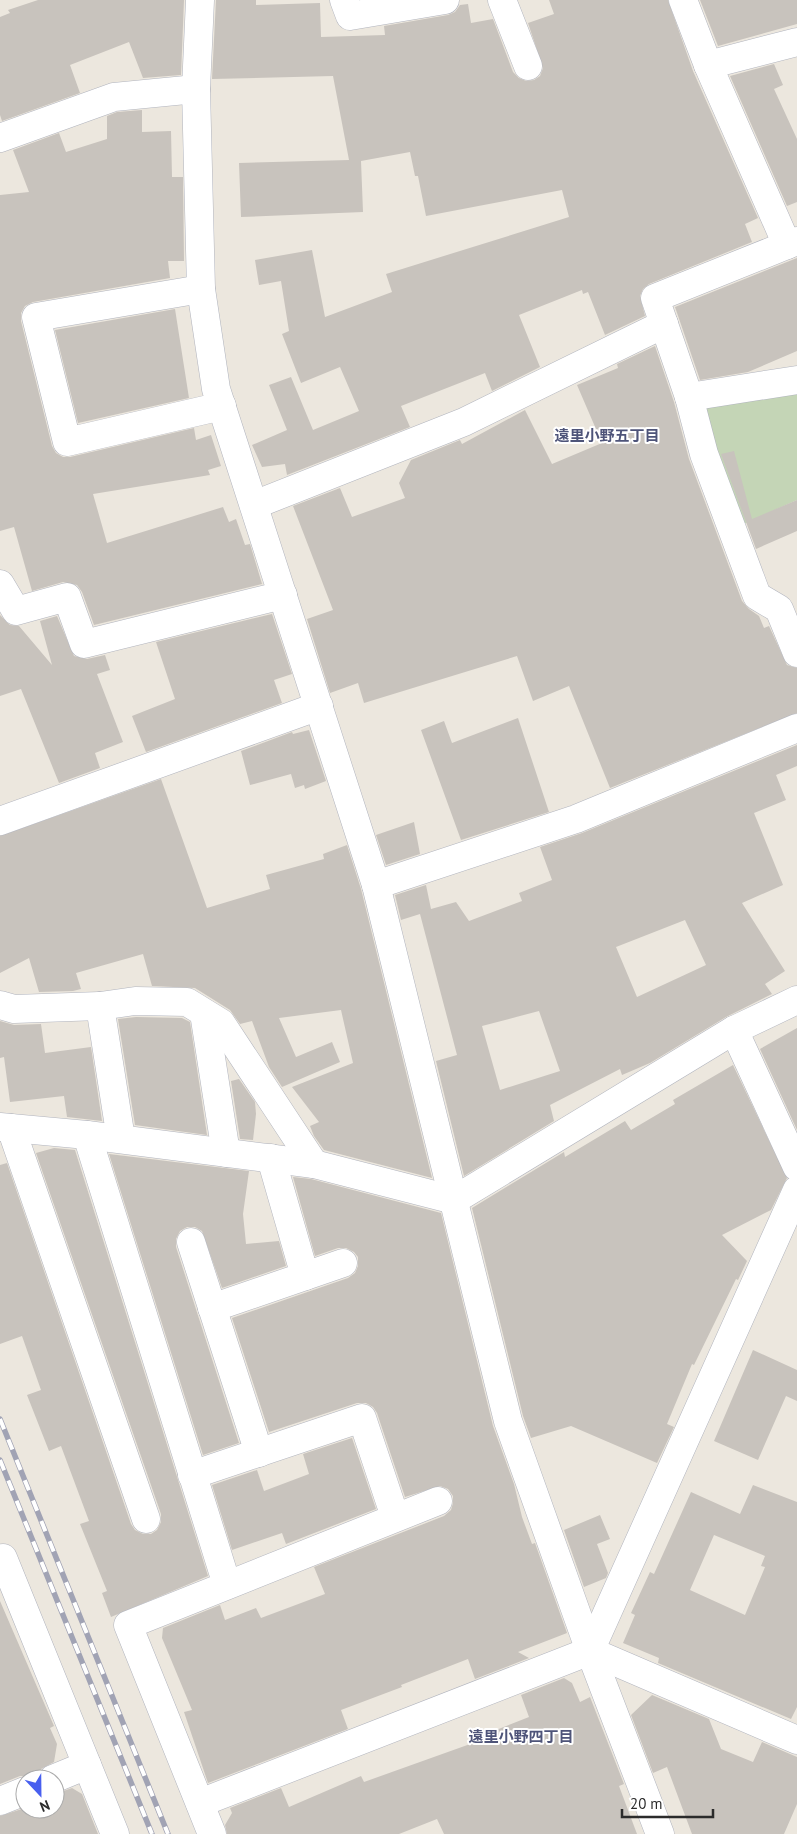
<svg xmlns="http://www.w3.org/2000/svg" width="797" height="1834" viewBox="0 0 797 1834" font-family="'PT Sans','Noto Sans JP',sans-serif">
<rect width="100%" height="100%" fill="#ece7de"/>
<path fill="#c4d5b6" d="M 797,385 L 797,500 L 739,526 L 694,405 Z"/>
<g fill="#c8c3bd" fill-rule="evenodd">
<path d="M 38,0 L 184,0 L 181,75 L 143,78 L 129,42 L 70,65 L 80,93 L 2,121 L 0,115 L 0,17 L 10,13 L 8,10 Z"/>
<path d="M 216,0 L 256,0 L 256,5 L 320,3 L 321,37 L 385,35 L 384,26 L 448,15 L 455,12 L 460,5 L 468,4 L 471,23 L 493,19 L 513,72 L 519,78 L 526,81 L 534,80 L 540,76 L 543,68 L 528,23 L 554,14 L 549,0 L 668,0 L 693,71 L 758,218 L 745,224 L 752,242 L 649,284 L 643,289 L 640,296 L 645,316 L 605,335 L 588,292 L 583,294 L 582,290 L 519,315 L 540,367 L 492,391 L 485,373 L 401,406 L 410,427 L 287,475 L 285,464 L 262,467 L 252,445 L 287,430 L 269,385 L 291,377 L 313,430 L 359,411 L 340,367 L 301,383 L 282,334 L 289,331 L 281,281 L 259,285 L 255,260 L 312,250 L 325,317 L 392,292 L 386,274 L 569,217 L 562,190 L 426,216 L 418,176 L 415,176 L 410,152 L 361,161 L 363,212 L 241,217 L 239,163 L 349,160 L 333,76 L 212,79 Z"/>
<path d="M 700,0 L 797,0 L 797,24 L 718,46 Z"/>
<path d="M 774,64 L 783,85 L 774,89 L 797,139 L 797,202 L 787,206 L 730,76 Z"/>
<path d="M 142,110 L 142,132 L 171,131 L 172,177 L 183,177 L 184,261 L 168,261 L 170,278 L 33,302 L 25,306 L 21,313 L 21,321 L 52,446 L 56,453 L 63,457 L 70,457 L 194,428 L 196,440 L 211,435 L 221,466 L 208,470 L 210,475 L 93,494 L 107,543 L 223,507 L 229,522 L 236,519 L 245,545 L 250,544 L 262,584 L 94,625 L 82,592 L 77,585 L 63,582 L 32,591 L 14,527 L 0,531 L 0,195 L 29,192 L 13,150 L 59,133 L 66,152 L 107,139 L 107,116 L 117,112 Z"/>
<path d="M 797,258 L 797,351 L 748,372 L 700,380 L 675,307 Z"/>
<path d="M 175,309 L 189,398 L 78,423 L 55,330 Z"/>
<path d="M 655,346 L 674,402 L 689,459 L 742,601 L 749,609 L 759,616 L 764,628 L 769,626 L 787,665 L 797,668 L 797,713 L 610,788 L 569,686 L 533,701 L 517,656 L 364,703 L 358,683 L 330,693 L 307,619 L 333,610 L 293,506 L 340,488 L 352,517 L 405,498 L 399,483 L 411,460 L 460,440 L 462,444 L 525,410 L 552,464 L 602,443 L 577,385 L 618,368 L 617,364 Z"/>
<path d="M 734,451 L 752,519 L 797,500 L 797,531 L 756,549 L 721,454 Z"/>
<path d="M 272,614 L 292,674 L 274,680 L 282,703 L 146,752 L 132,716 L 175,699 L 156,642 Z"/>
<path d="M 0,615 L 10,625 L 19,626 L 52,665 L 40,621 L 57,616 L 74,656 L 87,659 L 105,655 L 110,670 L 97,674 L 123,742 L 95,753 L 100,768 L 59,783 L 21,689 L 0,696 Z"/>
<path d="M 518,718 L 549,812 L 461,840 L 421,730 L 444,721 L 452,743 Z"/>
<path d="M 309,730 L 326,781 L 305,789 L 304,785 L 295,788 L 291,774 L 250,785 L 241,751 L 292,732 L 293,734 Z"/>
<path d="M 797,745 L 797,766 L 776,775 L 786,800 L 754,813 L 783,885 L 742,903 L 785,971 L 765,984 L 772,994 L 726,1017 L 650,1063 L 622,1075 L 620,1069 L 550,1105 L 554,1121 L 464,1176 L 436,1061 L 457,1055 L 420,914 L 401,920 L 395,895 L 426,885 L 431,909 L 456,902 L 469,921 L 522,901 L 519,893 L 552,880 L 540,847 L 582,833 ZM 685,920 L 706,965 L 637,997 L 616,947 ZM 539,1011 L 560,1071 L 500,1090 L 482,1026 Z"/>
<path d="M 161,779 L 207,908 L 270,889 L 266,875 L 324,859 L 323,854 L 347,845 L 361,889 L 432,1178 L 324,1150 L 314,1136 L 310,1126 L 319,1122 L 292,1087 L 353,1063 L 341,1010 L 279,1018 L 296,1057 L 332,1042 L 340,1062 L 282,1087 L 269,1067 L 252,1021 L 240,1024 L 230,1010 L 195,988 L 152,986 L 143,954 L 76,973 L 81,989 L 73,991 L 39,992 L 29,958 L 0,973 L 0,836 Z"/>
<path d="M 414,822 L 420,854 L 386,865 L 376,835 Z"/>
<path d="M 136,1017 L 182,1018 L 190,1022 L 207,1135 L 135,1125 L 118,1019 Z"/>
<path d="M 0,1021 L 14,1025 L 41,1024 L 45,1053 L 91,1047 L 102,1121 L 67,1117 L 64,1096 L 10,1102 L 4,1057 L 0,1058 Z"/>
<path d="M 797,1028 L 797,1130 L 760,1049 Z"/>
<path d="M 733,1065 L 787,1178 L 771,1210 L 722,1235 L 747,1261 L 738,1280 L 736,1279 L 694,1365 L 692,1364 L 667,1424 L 674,1427 L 657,1463 L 571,1426 L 531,1438 L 523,1416 L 472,1208 L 564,1152 L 565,1157 L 625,1121 L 631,1130 L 675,1104 L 673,1100 Z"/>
<path d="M 239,1079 L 255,1102 L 256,1114 L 253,1140 L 240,1139 L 231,1081 Z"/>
<path d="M 54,1148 L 75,1150 L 208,1576 L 111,1617 L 102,1593 L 107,1591 L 80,1524 L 89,1521 L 61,1446 L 49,1451 L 27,1395 L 41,1390 L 22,1336 L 0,1344 L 0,1165 L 7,1163 L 131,1524 L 135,1530 L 143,1534 L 151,1534 L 157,1530 L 161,1522 L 161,1514 L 36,1153 Z"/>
<path d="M 109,1154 L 249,1171 L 243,1214 L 246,1244 L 279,1241 L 286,1266 L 222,1288 L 202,1231 L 195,1227 L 187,1227 L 180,1231 L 176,1239 L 176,1247 L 239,1443 L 203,1455 Z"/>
<path d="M 293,1177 L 311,1179 L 441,1213 L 493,1426 L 514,1484 L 522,1517 L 532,1544 L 535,1543 L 567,1633 L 518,1652 L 529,1658 L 475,1679 L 468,1659 L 401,1685 L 402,1687 L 341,1710 L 348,1729 L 208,1783 L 184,1712 L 192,1710 L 162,1638 L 163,1628 L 220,1605 L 225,1620 L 256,1608 L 261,1618 L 325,1594 L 314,1567 L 444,1516 L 451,1510 L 453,1503 L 453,1496 L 448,1489 L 440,1486 L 405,1497 L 377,1413 L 373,1407 L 366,1403 L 357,1403 L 269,1432 L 232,1318 L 348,1278 L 355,1273 L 358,1266 L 358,1257 L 354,1252 L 346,1248 L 338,1248 L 315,1256 Z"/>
<path d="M 753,1350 L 797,1370 L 797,1401 L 786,1396 L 758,1460 L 714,1441 Z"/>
<path d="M 352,1438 L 376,1509 L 286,1544 L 282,1533 L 232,1550 L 212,1485 L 257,1470 L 264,1491 L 309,1474 L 303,1454 Z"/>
<path d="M 753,1485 L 797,1502 L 797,1707 L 791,1719 L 658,1663 L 659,1658 L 623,1643 L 635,1615 L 631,1613 L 650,1572 L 654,1574 L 691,1492 L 740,1514 ZM 714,1535 L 765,1556 L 761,1566 L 765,1567 L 745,1615 L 690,1590 Z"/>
<path d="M 600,1515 L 610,1539 L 597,1544 L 608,1573 L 606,1578 L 584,1587 L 564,1530 Z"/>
<path d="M 0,1601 L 54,1726 L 50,1728 L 57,1744 L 54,1762 L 41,1769 L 38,1779 L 28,1776 L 20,1776 L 0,1784 Z"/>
<path d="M 564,1678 L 572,1683 L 580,1702 L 590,1697 L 624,1784 L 619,1786 L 637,1834 L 444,1834 L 437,1819 L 399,1834 L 227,1834 L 225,1825 L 232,1813 L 230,1808 L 281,1788 L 289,1807 L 361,1776 L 364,1782 L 473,1743 L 471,1740 L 529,1717 L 521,1695 Z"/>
<path d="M 652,1695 L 709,1719 L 721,1749 L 753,1762 L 762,1742 L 797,1757 L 797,1804 L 784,1834 L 692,1834 L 667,1767 L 653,1773 L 631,1715 Z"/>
<path d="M 72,1788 L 82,1794 L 98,1834 L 0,1834 L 0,1816 L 25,1808 L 55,1809 L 55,1794 Z"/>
</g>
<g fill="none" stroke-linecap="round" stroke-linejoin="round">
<g stroke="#b1b4be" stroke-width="29">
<g id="street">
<path d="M 200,0 L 196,89 L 201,289 L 216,389 L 376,885 L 508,1421 L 590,1651 L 660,1834"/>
<path d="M 344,0 L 350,16 L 445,0"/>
<path d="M 502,0 L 528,66"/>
<path d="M 683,0 L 708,65 L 787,245"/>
<path d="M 708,65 L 797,42"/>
<path d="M 0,138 L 114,97 L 196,89"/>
<path d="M 797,241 L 655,298 L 689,397 L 704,454 L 757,596 L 779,609 L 797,653"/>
<path d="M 201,289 L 36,317 L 67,442 L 222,406"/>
<path d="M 689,397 L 797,380"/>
<path d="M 254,505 L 464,422 L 664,324"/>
<path d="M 0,584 L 16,611 L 67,597 L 84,644 L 283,595"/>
<path d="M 0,821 L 319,706"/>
<path d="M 376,885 L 576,819 L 797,728"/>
<path d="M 0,1005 L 14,1009 L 100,1006 L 135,1001 L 187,1002 L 221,1023 L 314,1164"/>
<path d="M 100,1006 L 121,1139"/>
<path d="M 204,1013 L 226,1153"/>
<path d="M 734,1030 L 797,1167"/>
<path d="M 0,1127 L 87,1135 L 314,1164 L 454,1200 L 734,1030 L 797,1000"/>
<path d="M 11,1128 L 146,1519"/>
<path d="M 87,1135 L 227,1585"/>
<path d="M 271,1158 L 305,1276"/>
<path d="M 191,1242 L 259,1453"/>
<path d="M 212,1308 L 343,1263"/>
<path d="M 192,1475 L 362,1418 L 395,1517"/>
<path d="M 0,1559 L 3,1558 L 115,1834"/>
<path d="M 590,1651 L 797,1190"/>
<path d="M 53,1779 L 87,1765"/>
<path d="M 0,1801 L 25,1791"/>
<path d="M 200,1803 L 590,1651 L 797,1740"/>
<path d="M 212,1834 L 128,1625 L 438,1501"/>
</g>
</g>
<use href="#street" stroke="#fff" stroke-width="28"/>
<g stroke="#a1a3b4" stroke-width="5.5">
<g id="rail">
<path d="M 0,1419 L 168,1834"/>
<path d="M 0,1460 L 152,1834"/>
</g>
</g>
<use href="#rail" stroke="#fff" stroke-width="4" stroke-dasharray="11" stroke-linecap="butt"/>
</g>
<g text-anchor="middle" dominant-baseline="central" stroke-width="4" stroke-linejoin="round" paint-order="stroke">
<g font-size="15" font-weight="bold" fill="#4e5479" stroke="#fff">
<text x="607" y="435">遠里小野五丁目</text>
<text x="521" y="1736">遠里小野四丁目</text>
</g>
</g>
<g transform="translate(40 1794) rotate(158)"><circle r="24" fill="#ffffff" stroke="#aaaaaa"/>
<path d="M0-4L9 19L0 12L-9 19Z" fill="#485fef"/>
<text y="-8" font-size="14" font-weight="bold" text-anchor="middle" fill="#2b2b2b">N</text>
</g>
<path d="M622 1809v8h91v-8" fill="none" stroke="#2b2b2b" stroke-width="2.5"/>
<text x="630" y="1809" font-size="15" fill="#2b2b2b" stroke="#ffffff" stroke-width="4" paint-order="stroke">20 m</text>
</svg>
